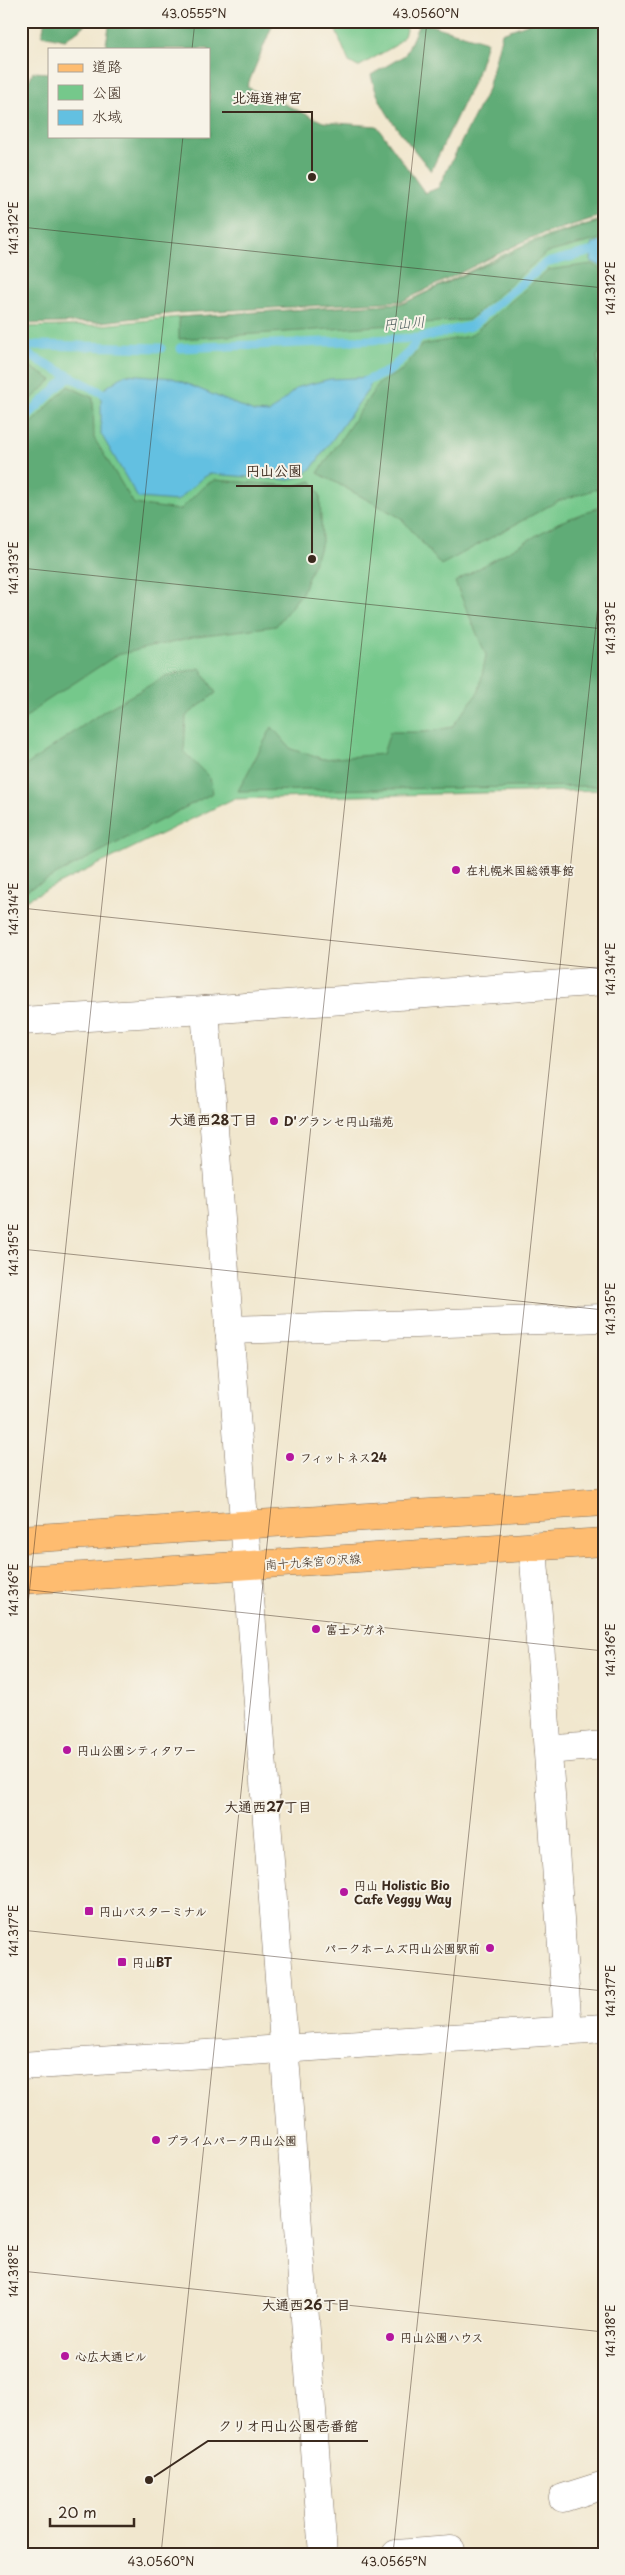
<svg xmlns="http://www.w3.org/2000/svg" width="625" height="2575" viewBox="0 0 625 2575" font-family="'Playpen Sans','Klee One',sans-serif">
<rect width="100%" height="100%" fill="#f7f3e8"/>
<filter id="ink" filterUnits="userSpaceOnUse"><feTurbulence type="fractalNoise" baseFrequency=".02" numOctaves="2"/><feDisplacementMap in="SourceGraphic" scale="10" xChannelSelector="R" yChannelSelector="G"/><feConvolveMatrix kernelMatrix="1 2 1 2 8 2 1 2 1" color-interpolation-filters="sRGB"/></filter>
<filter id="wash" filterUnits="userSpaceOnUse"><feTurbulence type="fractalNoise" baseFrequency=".0096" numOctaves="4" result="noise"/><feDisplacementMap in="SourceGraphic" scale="20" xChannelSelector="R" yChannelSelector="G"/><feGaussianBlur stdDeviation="1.12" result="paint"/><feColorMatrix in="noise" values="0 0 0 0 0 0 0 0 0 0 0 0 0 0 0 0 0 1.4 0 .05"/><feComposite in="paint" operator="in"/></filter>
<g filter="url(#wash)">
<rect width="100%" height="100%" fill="#f1e7ce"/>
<g fill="#75c88b" stroke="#587954">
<path d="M 332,21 L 409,21 L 404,36 L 396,45 L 358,67 L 349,62 Z"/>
<path d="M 604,219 L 604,790 L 233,799 L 21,902 L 21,327 L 102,325 L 179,317 L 404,303 L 531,241 Z"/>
</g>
<g fill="#60ac77" stroke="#4e6b4a">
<path d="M 45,21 L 85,21 L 84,26 L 65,40 L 42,35 Z"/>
<path d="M 110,21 L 274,21 L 247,87 L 323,122 L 377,126 L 425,193 L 438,188 L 488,89 L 502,33 L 535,21 L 604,21 L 604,215 L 531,238 L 403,301 L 178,313 L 102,322 L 21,324 L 21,98 L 33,72 L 49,73 L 49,136 L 209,136 L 209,49 L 109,49 L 106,44 Z"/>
<path d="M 420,22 L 487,42 L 477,74 L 431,171 C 408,141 379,112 371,75 L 405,55 Z"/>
<path d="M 604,220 L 604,238 L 546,253 L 469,320 L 179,339 L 179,317 L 404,303 L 532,243 Z"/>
<path d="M 592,264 L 604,271 L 604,344 L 597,357 L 600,374 L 604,380 L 604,487 L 558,501 L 441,565 L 401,518 L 318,473 L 379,383 L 402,370 L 422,345 L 470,336 L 548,270 Z"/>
<path d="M 21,361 L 52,380 L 21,409 Z"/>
<path d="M 68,386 L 93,398 L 94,438 L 134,504 L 180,510 L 205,485 L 215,480 L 294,486 L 312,481 L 320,495 L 322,542 L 302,593 L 276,626 L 197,636 L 117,655 L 42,704 L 21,722 L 21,433 Z"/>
<path d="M 604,505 L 604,786 L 238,791 L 272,727 L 291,749 L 323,759 L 383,754 L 390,732 L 425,732 L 452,727 L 479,691 L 486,655 L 455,582 L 558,523 Z"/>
<path d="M 200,668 L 216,693 L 186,716 L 184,752 L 210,778 L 213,793 L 21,893 L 21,769 L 104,711 L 166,676 Z"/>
</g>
<g fill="#63c0e1" stroke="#4f7580">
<path d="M 604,241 L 604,268 L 591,261 L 592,244 Z"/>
<path d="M 126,374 L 173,378 L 254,412 L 269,413 L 298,387 L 330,379 L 374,377 L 368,390 L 312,468 L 302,476 L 289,480 L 210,474 L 202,478 L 177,501 L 138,498 L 101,434 L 101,391 Z"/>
</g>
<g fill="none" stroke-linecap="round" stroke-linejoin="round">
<g stroke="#63c0e1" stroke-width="9">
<path d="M 21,348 L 38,345 L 161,348"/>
<path d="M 180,348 L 419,338 L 471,326 L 546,263 L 593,251 L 604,258"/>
<path d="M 21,351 L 110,397"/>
<path d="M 366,381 L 389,371 L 409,352 L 419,338"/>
<path d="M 21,422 L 68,377"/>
</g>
</g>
</g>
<g filter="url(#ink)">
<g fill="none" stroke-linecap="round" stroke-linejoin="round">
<g stroke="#7b6c5c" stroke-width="29">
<g id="minor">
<path d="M 205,1010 L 323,2554"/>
<path d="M 21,1021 L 205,1010 L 604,981"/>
<path d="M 229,1330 L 604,1318"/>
<path d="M 533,1546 L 568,2030"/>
<path d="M 548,1750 L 604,1745"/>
<path d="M 21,2066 L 604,2028"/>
<path d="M 563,2498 L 604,2485"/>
<path d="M 396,2554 L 451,2550 L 451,2554"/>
</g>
</g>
<g stroke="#7b6c5c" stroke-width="29">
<g id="major">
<path d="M 21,1539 L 604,1502"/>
<path d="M 21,1580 L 604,1542"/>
</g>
</g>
<use href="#minor" stroke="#fff" stroke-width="28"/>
<use href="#major" stroke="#febc70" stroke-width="28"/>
</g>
</g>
<path fill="none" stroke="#3b2a1e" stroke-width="1" stroke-opacity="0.45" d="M 192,49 L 195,21M 21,227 L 604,288M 21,568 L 604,629M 21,908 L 604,969M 21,1249 L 604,1310M 21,1589 L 604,1651M 21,1671 L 183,136M 21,1930 L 604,1991M 21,2271 L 604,2332M 161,2554 L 427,21M 393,2554 L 604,548"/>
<g fill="#b5179e" stroke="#f7f3e8" stroke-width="2">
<circle cx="456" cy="870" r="5"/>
<circle cx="274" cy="1121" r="5"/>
<circle cx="290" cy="1457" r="5"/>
<circle cx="316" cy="1629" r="5"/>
<circle cx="67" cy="1750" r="5"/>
<circle cx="344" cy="1892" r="5"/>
<rect x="84" y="1906" width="10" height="10" rx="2.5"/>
<circle cx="490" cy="1948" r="5"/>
<rect x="117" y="1957" width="10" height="10" rx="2.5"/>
<circle cx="156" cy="2140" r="5"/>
<circle cx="390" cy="2337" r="5"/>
<circle cx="65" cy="2356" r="5"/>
</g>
<g text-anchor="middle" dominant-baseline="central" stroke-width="4" stroke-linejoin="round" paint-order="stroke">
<g font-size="12" font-weight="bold" fill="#3b2a1e" stroke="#f7f3e8" text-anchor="start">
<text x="466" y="870">在札幌米国総領事館</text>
<text x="284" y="1121">D'グランセ円山瑞苑</text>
<text x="300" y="1457">フィットネス24</text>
<text x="326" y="1629">富士メガネ</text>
<text x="77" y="1750">円山公園シティタワー</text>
<text x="354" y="1885">円山 Holistic Bio<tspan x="354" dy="14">Cafe Veggy Way</tspan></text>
<text x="99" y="1911">円山バスターミナル</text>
<text x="480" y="1948" text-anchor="end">パークホームズ円山公園駅前</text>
<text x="132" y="1962">円山BT</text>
<text x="166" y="2140">プライムパーク円山公園</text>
<text x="400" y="2337">円山公園ハウス</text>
<text x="75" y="2356">心広大通ビル</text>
</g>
<g font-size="12" fill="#3b2a1e" stroke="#f7f3e8">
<text transform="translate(313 1561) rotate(-4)">南十九条宮の沢線</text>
</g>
<g font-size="14" font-style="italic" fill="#475758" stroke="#f7f3e8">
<text transform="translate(404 323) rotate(-5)">円山川</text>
</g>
<g font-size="14" font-weight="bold" fill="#3b2a1e" stroke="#f7f3e8">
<text x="213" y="1119">大通西28丁目</text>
<text x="268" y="1806">大通西27丁目</text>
<text x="306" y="2304">大通西26丁目</text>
</g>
</g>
<path fill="none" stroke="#3b2a1e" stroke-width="2" d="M312 177L312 112H222M312 559L312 486H236M149 2480L208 2441H368"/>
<g fill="#3b2a1e" stroke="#f7f3e8" stroke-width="2">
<circle cx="312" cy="177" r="5"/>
<circle cx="312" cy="559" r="5"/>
<circle cx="149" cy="2480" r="5"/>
</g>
<g font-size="14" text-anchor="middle" font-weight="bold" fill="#3b2a1e" stroke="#f7f3e8" stroke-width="4" stroke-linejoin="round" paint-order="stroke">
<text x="267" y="103">北海道神宮</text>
<text x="274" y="476">円山公園</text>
<text x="288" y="2431">クリオ円山公園壱番館</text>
</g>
<rect width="625" height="2575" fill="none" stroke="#f7f3e8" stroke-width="55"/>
<rect x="48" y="48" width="162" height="90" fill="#f7f3e8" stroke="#aca397"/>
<rect x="58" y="64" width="25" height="8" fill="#febc70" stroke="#aca397"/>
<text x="92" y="72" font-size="15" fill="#3b2a1e">道路</text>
<rect x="58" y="85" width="25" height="15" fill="#75c88b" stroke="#aca397"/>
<text x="92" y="98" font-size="15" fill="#3b2a1e">公園</text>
<rect x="58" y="110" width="25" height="15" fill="#63c0e1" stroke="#aca397"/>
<text x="92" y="122" font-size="15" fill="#3b2a1e">水域</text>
<path d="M50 2518v8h84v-8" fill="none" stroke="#3b2a1e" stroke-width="2.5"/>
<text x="58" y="2518" font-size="15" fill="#3b2a1e" stroke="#f7f3e8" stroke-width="4" paint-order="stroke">20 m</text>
<rect x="28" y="28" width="570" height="2520" fill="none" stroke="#3b2a1e" stroke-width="2"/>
<g font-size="12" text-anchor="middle" fill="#3b2a1e">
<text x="194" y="18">43.0555°N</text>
<text x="426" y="18">43.0560°N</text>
<text transform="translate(14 228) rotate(-90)" y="4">141.312°E</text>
<text transform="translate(611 288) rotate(-90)" y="4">141.312°E</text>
<text transform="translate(14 568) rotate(-90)" y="4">141.313°E</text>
<text transform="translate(611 628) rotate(-90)" y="4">141.313°E</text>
<text transform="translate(14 909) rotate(-90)" y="4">141.314°E</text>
<text transform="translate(611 969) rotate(-90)" y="4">141.314°E</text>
<text transform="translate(14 1250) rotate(-90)" y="4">141.315°E</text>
<text transform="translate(611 1309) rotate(-90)" y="4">141.315°E</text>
<text transform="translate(14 1590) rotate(-90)" y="4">141.316°E</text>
<text transform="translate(611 1650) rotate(-90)" y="4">141.316°E</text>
<text transform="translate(14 1931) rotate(-90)" y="4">141.317°E</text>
<text transform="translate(611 1991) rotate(-90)" y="4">141.317°E</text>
<text transform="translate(14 2271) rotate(-90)" y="4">141.318°E</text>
<text transform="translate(611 2331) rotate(-90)" y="4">141.318°E</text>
<text x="161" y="2566">43.0560°N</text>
<text x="394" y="2566">43.0565°N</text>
</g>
</svg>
